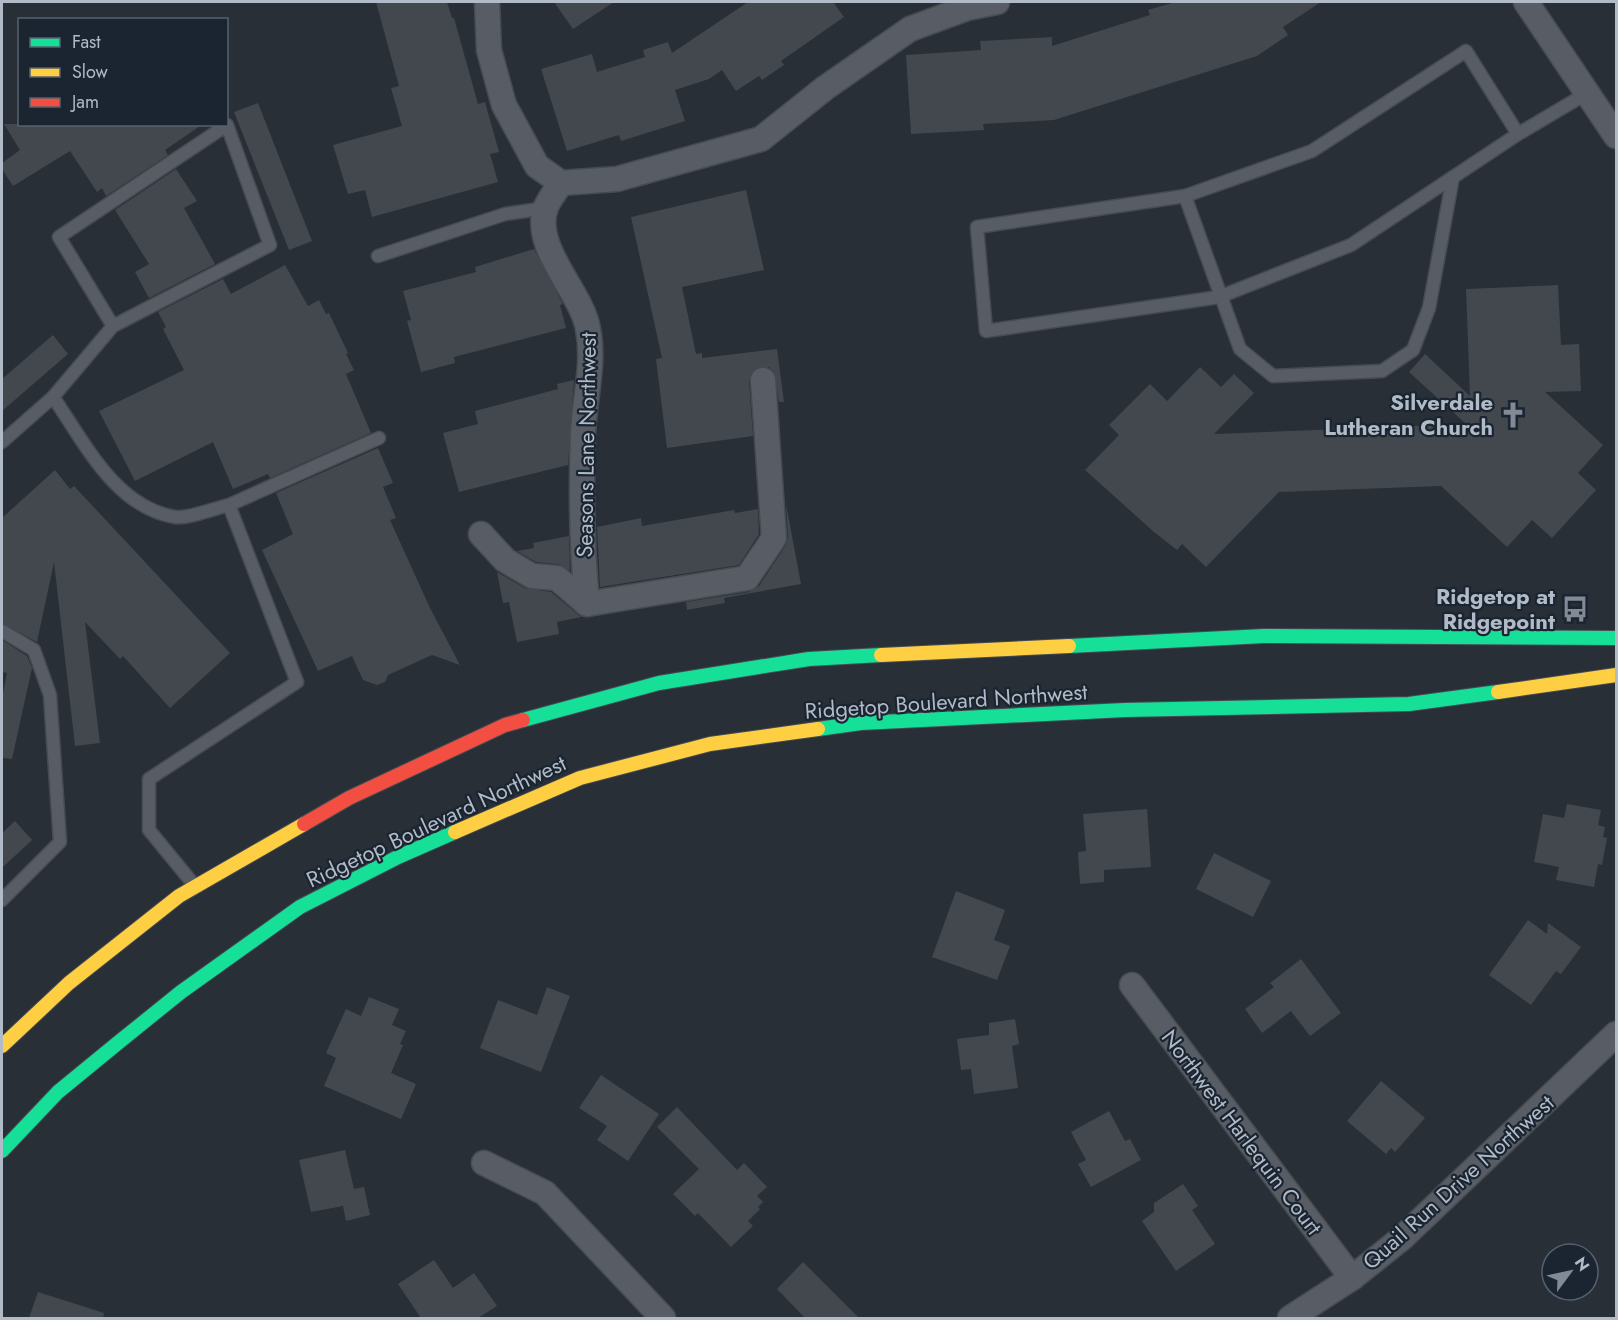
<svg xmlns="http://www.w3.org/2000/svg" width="1618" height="1320" viewBox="0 0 1618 1320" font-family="Jost,sans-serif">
<rect width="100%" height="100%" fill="#282f36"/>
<g fill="#42484e">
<path d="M 376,2 L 447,2 L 452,18 L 454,18 L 478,104 L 485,102 L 499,152 L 490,154 L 498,182 L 372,217 L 365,190 L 348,194 L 333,145 L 402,126 L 391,88 L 399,86 Z"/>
<path d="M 554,2 L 614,2 L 573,29 Z"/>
<path d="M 748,2 L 833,2 L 844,17 L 781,61 L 784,65 L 762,80 L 759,76 L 736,91 L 722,70 L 709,79 L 675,90 L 685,121 L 621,141 L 619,135 L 567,151 L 541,69 L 592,54 L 597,72 L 645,57 L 643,50 L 668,42 L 672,53 Z"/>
<path d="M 1175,2 L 1321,2 L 1283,27 L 1288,35 L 1257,56 L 1054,120 L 983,124 L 984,130 L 911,134 L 906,55 L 981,50 L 980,41 L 1052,37 L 1052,46 L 1150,15 L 1148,10 Z"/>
<path d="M 258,103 L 312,241 L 289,250 L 234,112 Z"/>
<path d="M 4,124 L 203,124 L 165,150 L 168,155 L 106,196 L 102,188 L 97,192 L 70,151 L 13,186 L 2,169 L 2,163 L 20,150 Z"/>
<path d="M 176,169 L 197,201 L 184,208 L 215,264 L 149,298 L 135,272 L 149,264 L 115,210 Z"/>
<path d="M 746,190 L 764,270 L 682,287 L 696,354 L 702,353 L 702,358 L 777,349 L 784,402 L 779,402 L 774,372 L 769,367 L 756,368 L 749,381 L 753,436 L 667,448 L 656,359 L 662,358 L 631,217 Z"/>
<path d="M 534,249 L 563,304 L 560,305 L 566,328 L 454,357 L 455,363 L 421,372 L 407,321 L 411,320 L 403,291 L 476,272 L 475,267 Z"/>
<path d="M 285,265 L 308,306 L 319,300 L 326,314 L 329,313 L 348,353 L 346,354 L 354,370 L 346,374 L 371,433 L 270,478 L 268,474 L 233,489 L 213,442 L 135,481 L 99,411 L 184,370 L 163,329 L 166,327 L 158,312 L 223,279 L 231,294 Z"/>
<path d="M 1558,285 L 1561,345 L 1579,344 L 1581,391 L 1545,392 L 1603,445 L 1578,473 L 1596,490 L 1552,538 L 1532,520 L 1507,547 L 1441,486 L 1279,492 L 1206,567 L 1182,544 L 1177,550 L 1154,532 L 1085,470 L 1119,435 L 1109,425 L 1150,384 L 1167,401 L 1200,367 L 1221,387 L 1234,374 L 1254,393 L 1214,434 L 1466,424 L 1409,372 L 1425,354 L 1470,396 L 1466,289 Z"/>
<path d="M 53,335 L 68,354 L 2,411 L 2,379 Z"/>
<path d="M 574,380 L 568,465 L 459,492 L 443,433 L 478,424 L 475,411 L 558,389 L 557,384 Z"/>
<path d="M 378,448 L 393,483 L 383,487 L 396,518 L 390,520 L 430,608 L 460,665 L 432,655 L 388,675 L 385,682 L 377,685 L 363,680 L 352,656 L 318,671 L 262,550 L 293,534 L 276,493 Z"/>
<path d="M 55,470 L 70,489 L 74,486 L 230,653 L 170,708 L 123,656 L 120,659 L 85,622 L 100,743 L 75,746 L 54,562 L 37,642 L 2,623 L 2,518 Z"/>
<path d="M 786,504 L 801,584 L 724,598 L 725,603 L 687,610 L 686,602 L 749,592 L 759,586 L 786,545 L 788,537 Z"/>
<path d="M 758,509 L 759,534 L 739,565 L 600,587 L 597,527 L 641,518 L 642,526 L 734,510 L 735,513 Z"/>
<path d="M 569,536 L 570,571 L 558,564 L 536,562 L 517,551 L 534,548 L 533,543 Z"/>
<path d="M 497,572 L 525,588 L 551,592 L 581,617 L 557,622 L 559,634 L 517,642 L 509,602 L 503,603 Z"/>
<path d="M 2,640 L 27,656 L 32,668 L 12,759 L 2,758 L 2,698 L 7,673 L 2,672 Z"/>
<path d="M 1567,804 L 1601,810 L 1598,825 L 1605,827 L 1603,837 L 1607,838 L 1602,865 L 1598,864 L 1594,887 L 1556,880 L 1559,867 L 1534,862 L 1543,814 L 1564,818 Z"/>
<path d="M 1147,809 L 1151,867 L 1104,870 L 1104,882 L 1080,884 L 1078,852 L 1086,851 L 1083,814 Z"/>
<path d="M 15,821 L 32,840 L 2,868 L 2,833 Z"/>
<path d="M 1214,853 L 1271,881 L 1253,917 L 1196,889 Z"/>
<path d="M 956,891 L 1005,910 L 994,940 L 1010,946 L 997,980 L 932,957 Z"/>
<path d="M 1528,920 L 1547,934 L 1548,923 L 1581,947 L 1561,974 L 1556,971 L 1531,1005 L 1489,975 Z"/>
<path d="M 1301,959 L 1341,1013 L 1310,1036 L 1291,1011 L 1262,1033 L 1245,1009 L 1274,987 L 1270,983 Z"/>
<path d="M 547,987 L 570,996 L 541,1072 L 480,1048 L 498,1000 L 537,1015 Z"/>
<path d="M 369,997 L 399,1009 L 392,1025 L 406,1031 L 400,1044 L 403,1045 L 391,1073 L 416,1084 L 401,1119 L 324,1086 L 336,1058 L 326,1053 L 346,1009 L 361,1016 Z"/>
<path d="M 1015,1019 L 1019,1044 L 1012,1046 L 1018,1088 L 974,1094 L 971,1069 L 961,1070 L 957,1039 L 989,1035 L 989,1023 Z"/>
<path d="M 601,1075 L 659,1114 L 628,1161 L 597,1140 L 607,1126 L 579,1108 Z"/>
<path d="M 1381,1081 L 1425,1118 L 1395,1152 L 1391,1148 L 1386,1154 L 1347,1121 Z"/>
<path d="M 677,1107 L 737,1170 L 744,1163 L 767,1187 L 757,1196 L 763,1202 L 758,1207 L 760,1209 L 748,1221 L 753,1226 L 731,1247 L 698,1213 L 695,1216 L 673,1194 L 699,1169 L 657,1127 Z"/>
<path d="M 1109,1111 L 1125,1141 L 1130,1139 L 1141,1160 L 1091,1187 L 1078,1164 L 1086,1160 L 1071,1132 Z"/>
<path d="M 345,1150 L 354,1189 L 364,1187 L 370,1215 L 346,1221 L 343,1206 L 311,1212 L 299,1160 Z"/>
<path d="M 1183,1184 L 1198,1206 L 1192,1210 L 1215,1244 L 1176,1271 L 1142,1221 L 1154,1212 L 1154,1203 Z"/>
<path d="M 434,1260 L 453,1288 L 474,1273 L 497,1306 L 478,1318 L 421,1318 L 398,1284 Z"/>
<path d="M 803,1262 L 859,1318 L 805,1318 L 777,1289 Z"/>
<path d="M 38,1292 L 104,1313 L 103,1318 L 29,1318 Z"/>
</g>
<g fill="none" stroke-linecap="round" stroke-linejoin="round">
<g stroke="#464b51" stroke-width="15">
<g id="lane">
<path d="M 1518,134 L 1351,245 L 1219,297 L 986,331 L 977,227 L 1185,196 L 1312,151 L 1466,51 L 1518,134 L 1589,92"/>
<path d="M 1185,196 L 1240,349 L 1273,376 L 1382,371 L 1413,350 L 1429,308 L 1453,177"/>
<path d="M 378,256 L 505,214 L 546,208"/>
<path d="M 53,397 L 113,326 L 270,245 L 227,125 L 59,237 L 113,326"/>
<path d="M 2,442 L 53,397 C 85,443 115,507 175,517 C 187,519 216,508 229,505"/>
<path d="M 2,631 L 34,650 L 50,695 L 60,842 L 2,900"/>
<path d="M 195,886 L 149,830 L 149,779 L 297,682 L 229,505 L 379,438"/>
</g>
</g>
<g stroke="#464b51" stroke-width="27">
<g id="street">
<path d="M 487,2 L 489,50 L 504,105 L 537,166 L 561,183"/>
<path d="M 1526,2 L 1616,136"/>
<path d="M 561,183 L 617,179 L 761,139 L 825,88 L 910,29 L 967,8 L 997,2"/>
<path d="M 561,183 C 556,191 549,199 546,207 C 531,247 582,292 588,329 C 595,364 584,400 583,434 C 581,490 582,549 587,604"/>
<path d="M 481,534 L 505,560 L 532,576 L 557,578 L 587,604 L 747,578 L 774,538 L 763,380"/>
<path d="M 1132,985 L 1352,1278"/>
<path d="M 484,1163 L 545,1193 L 663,1318"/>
<path d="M 1290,1318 L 1352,1278 L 1402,1238 L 1616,1034"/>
</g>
</g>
<g stroke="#464b51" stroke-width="16">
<g id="fast">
<path d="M 1069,646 L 1264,636 L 1616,638"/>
<path d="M 523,720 L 659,683 L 809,659 L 881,655"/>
<path d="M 818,729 L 861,723 L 1125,710 L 1409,704 L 1498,692"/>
<path d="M 2,1151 L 58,1092 L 119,1042 L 181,992 L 300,907 L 398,857 L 455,832"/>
</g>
</g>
<g stroke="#464b51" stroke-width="16">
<g id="slow">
<path d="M 881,655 L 1069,646"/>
<path d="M 1498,692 L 1616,675"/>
<path d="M 455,832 L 580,778 L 710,744 L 818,729"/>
<path d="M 2,1046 L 69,983 L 179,896 L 304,824"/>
</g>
</g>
<g stroke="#464b51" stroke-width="16">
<path id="jam" d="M 304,824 L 349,798 L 505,725 L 523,720"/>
</g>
<use href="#lane" stroke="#585d65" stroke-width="12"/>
<use href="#street" stroke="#585d65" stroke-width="24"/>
<use href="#fast" stroke="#16e098" stroke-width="14"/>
<use href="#slow" stroke="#ffcf43" stroke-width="14"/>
<use href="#jam" stroke="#f24e42" stroke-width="14"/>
</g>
<defs>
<g id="church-bare" transform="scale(2.07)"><path d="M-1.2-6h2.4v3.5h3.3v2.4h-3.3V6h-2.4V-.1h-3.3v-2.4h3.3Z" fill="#818a95" stroke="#1b2531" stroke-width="2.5" paint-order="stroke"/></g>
<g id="bus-bare" transform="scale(2.07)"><path d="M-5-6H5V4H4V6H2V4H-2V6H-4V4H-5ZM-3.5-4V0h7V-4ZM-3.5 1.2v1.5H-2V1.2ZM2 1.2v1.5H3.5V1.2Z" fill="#818a95" stroke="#1b2531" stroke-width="2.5" paint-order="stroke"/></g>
</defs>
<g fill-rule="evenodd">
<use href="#church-bare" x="1513" y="415"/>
<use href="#bus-bare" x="1575" y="609"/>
</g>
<g text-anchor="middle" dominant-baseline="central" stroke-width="4.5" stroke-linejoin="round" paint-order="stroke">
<g font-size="22" font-weight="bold" fill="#b1bbc8" stroke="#1b2531" text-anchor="end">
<text x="1493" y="402">Silverdale<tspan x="1493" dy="25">Lutheran Church</tspan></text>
<text x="1555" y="596">Ridgetop at<tspan x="1555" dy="25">Ridgepoint</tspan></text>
</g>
<g font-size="22" fill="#b1bbc8" stroke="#1b2531">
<text transform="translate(586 445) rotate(-89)">Seasons Lane Northwest</text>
<text transform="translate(946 701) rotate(-4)">Ridgetop Boulevard Northwest</text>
<text transform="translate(436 821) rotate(-25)">Ridgetop Boulevard Northwest</text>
<text transform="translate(1242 1132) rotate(53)">Northwest Harlequin Court</text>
<text transform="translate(1458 1182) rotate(-42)">Quail Run Drive Northwest</text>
</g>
</g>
<rect width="1618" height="1320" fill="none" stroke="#b1bbc8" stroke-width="6"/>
<rect x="18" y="18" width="210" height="108" fill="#1b2531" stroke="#57616d" stroke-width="1.5"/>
<rect x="30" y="38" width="30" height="9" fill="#16e098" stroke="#57616d" stroke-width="1.5"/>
<text x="72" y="48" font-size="18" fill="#b1bbc8">Fast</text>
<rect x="30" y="68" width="30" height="9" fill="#ffcf43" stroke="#57616d" stroke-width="1.5"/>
<text x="72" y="78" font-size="18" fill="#b1bbc8">Slow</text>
<rect x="30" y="98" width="30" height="9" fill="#f24e42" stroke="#57616d" stroke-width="1.5"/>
<text x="72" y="108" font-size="18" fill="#b1bbc8">Jam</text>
<g transform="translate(1570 1272) rotate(57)"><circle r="28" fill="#1b2531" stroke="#57616d" stroke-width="1.5"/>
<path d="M0-4.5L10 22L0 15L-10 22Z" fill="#818a95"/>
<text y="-9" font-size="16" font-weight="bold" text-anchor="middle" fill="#b1bbc8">N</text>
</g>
</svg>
